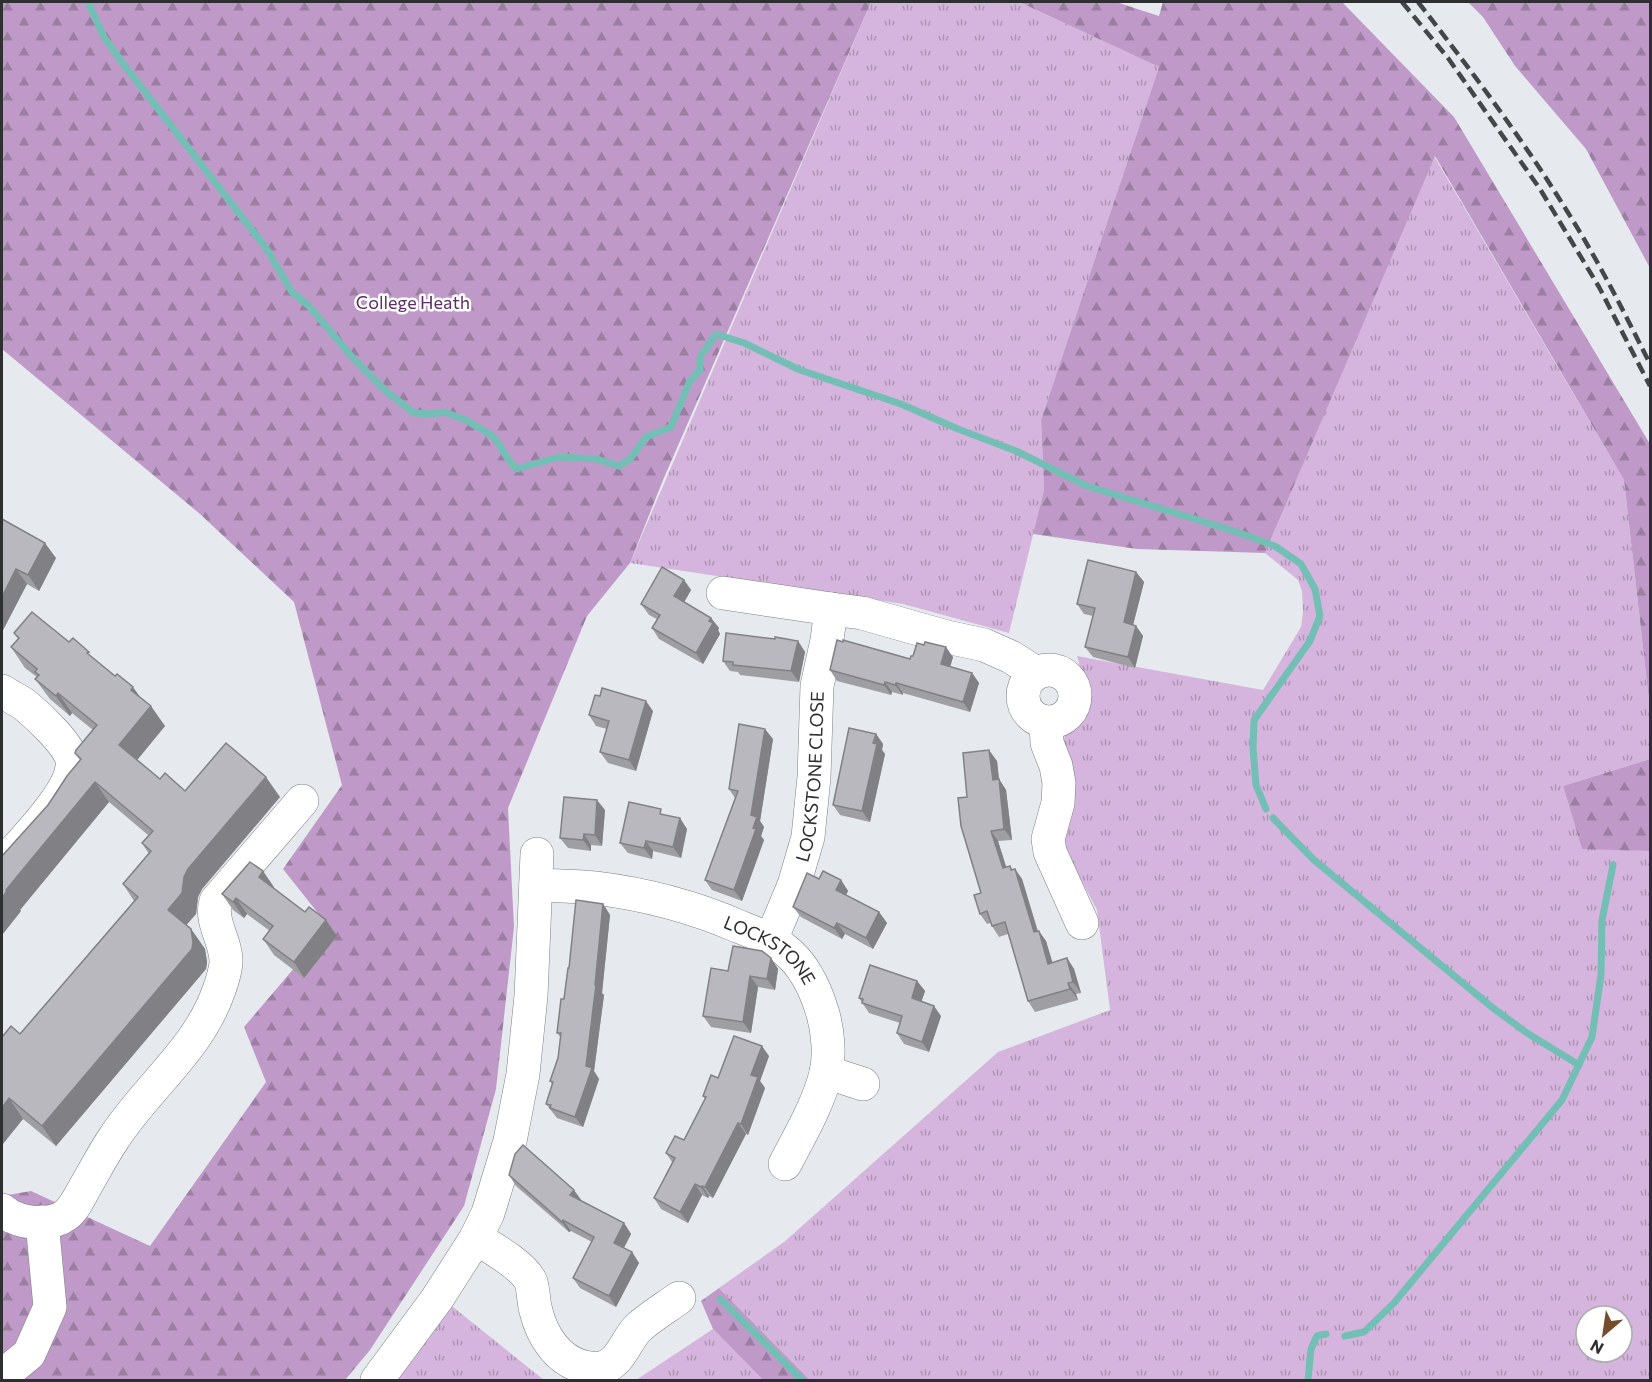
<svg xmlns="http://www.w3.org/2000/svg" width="1652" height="1382" viewBox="0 0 1652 1382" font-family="Commissioner,sans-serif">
<defs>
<pattern id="grass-tufts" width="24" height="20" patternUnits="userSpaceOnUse" patternTransform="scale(1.5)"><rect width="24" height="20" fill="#d5b5dd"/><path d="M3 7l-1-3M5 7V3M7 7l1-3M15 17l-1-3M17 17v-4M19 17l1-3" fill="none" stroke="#ad94b4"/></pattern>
<pattern id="forest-firs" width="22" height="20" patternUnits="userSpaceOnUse" patternTransform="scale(1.5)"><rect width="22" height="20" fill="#bf9ac8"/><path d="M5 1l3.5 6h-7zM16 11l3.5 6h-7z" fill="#9c7ea3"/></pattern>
</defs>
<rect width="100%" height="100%" fill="#e6eaef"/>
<g fill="url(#grass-tufts)" fill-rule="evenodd">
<path d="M 871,2 L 1019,2 L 1159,67 L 1041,420 L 1044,490 L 1009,633 L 903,604 L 630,563 Z"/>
<path d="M 1434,156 L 1624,480 L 1650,709 L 1650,759 L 1563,786 L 1582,848 L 1650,851 L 1650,1380 L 810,1380 L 719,1288 L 784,1242 L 998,1052 L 1110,1010 L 1097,910 L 1061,842 L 1063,740 L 1079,713 L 1085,684 L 1077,656 L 1263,690 L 1301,627 L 1303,611 L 1302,591 L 1298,580 L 1265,553 ZM 1586,1316 L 1622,1316 L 1622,1352 L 1586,1352 Z"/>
<path d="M 448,1303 L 544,1380 L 393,1380 Z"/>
<path d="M 713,1329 L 763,1380 L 636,1380 Z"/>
</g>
<g fill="url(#forest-firs)">
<path d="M 2,2 L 871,2 L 663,480 L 630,563 L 587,616 L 508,808 L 514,927 L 496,1089 L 464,1206 L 370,1350 L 345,1380 L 2,1380 L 2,1196 L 31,1191 L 150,1246 L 266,1082 L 244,1027 L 329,927 L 283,869 L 342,785 L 294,602 L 200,514 L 2,349 Z"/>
<path d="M 1019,2 L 1116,2 L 1159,16 L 1163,2 L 1342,2 L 1454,117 L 1650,444 L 1650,709 L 1624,480 L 1435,156 L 1265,553 L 1137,549 L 1033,534 L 1044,490 L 1041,420 L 1159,67 Z"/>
<path d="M 1468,2 L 1650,2 L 1650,268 L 1586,149 L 1515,66 L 1483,17 Z"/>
<path d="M 1650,759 L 1650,851 L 1582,849 L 1563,786 Z"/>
<path d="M 719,1288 L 810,1380 L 763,1380 L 713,1329 L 701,1301 Z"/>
</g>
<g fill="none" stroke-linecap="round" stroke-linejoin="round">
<g stroke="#74bfb5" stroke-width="7">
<path d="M 88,2 L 104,37 L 121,61 L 266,248 L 292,292 L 309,306 L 352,357 L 387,392 L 414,413 L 432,414 L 444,412 L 466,420 L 491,435 L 499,444 L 506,456 L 516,469 L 559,457 L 597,459 L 619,466 L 630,459 L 646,437 L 671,427 L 689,383 L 700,369 L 700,357 L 716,334 L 744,343 L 800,370 L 901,404 L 958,429 L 1016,451 L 1087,486 L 1237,532 L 1275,546 L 1301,564 L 1315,589 L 1320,616 L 1310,641 L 1254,720 L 1253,748 L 1256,785 L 1266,809"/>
<path d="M 1273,818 L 1314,860 L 1493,1008 L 1527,1033 L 1579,1065"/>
<path d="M 720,1299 L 802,1380"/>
<path d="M 1345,1336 L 1364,1332 L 1394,1303 L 1562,1100 L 1592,1037 L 1601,975 L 1602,920 L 1613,865"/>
<path d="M 1308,1380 L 1311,1349 L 1317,1336 L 1326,1334"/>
</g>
<g stroke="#7c7f83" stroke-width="34">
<g id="minor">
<path d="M 723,593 L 831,609"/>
<circle cx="1049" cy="696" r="26"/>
<path d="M 2,691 C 9,696 18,700 25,705 C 37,715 71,746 72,761 C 75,789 25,839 7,859 L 2,862"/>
<path d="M 1046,722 L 1047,743 L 1056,766 L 1059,783 L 1058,803 L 1048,839 L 1050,852 L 1082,923"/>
<path id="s1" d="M 536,885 C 556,886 576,886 595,888 C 645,894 694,907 740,927 C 755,933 771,939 784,949 C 805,965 816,990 823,1014 C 828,1032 830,1055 826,1073 C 818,1105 800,1135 785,1164"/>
<path id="s2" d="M 771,940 L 794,885 L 808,837 L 814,777 L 817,686 L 827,640 L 831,609 L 862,613 L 947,637 L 984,645 L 1011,657 L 1036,673"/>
<path d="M 826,1072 L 863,1084"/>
<path d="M 2,1210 C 5,1212 9,1216 13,1217 C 27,1224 53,1225 66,1215 C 74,1209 79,1198 84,1189 C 94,1172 103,1154 114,1138 C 147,1087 199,1049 219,990 C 222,982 225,972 226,963 C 227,942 209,921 216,901 L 302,801"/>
<path d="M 476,1238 C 492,1248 521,1264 530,1280 C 534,1288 533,1302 536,1311 C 542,1336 558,1361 584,1367 C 589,1368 597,1369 602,1368 C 621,1363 626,1340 638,1328 C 650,1317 665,1308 679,1298"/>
<path d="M 2,1376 L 29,1354 L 50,1307 L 42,1222"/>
<path d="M 377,1380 L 437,1299 L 476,1238 L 488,1213 L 510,1141 L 523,1074 L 531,996 L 537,854"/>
</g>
</g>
<use href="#minor" stroke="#fff" stroke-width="33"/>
<g stroke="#444748" stroke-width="4.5" stroke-dasharray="12 6" stroke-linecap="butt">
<path d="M 1402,2 L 1448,58 L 1540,189 L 1599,287 L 1650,386"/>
<path d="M 1418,2 C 1470,69 1522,138 1567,211 C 1598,260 1624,312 1650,364"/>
</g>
</g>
<g fill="#9e9ea3">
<path d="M 2,519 L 56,558 L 39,591 L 27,584 L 2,632 Z"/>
<path d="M 1136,572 L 1144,582 L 1133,625 L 1136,626 L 1143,636 L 1135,668 L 1093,657 L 1085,647 L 1093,616 L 1084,614 L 1077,604 Z"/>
<path d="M 684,580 L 691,590 L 684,602 L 711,618 L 719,628 L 718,630 L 720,634 L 703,664 L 659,639 L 652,628 L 657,619 L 649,615 L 641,604 Z"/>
<path d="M 14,633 L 69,642 L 94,659 L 140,697 L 165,726 L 137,760 L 160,779 L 185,791 L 280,797 L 202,889 L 198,897 L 196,914 L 186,925 L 191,929 L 205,949 L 207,962 L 206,969 L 56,1146 L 23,1119 L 2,1145 L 2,1037 L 20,1034 L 134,901 L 123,884 L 149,854 L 142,843 L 148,835 L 109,802 L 20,910 L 21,911 L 2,935 L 2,856 L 48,805 L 80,760 L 75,753 L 93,730 L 72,713 L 70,716 L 50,699 L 35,679 L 37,677 L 25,668 L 11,647 L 18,639 Z"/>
<path d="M 775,639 L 798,641 L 805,652 L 799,682 L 740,675 L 738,672 L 730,671 L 723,661 Z"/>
<path d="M 953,657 L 950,667 L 972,673 L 979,683 L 970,712 L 903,693 L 903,695 L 892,692 L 891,695 L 837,681 L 830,670 L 910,659 Z"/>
<path d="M 653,711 L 636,771 L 608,763 L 600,752 L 607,729 L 596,726 L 589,715 Z"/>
<path d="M 876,734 L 883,744 L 882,750 L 885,754 L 870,822 L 840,815 L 833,805 Z"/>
<path d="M 773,739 L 760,821 L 764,827 L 761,836 L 764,840 L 742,901 L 712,890 L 705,880 L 735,798 L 729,789 Z"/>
<path d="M 997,761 L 999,779 L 1006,790 L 1012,840 L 998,841 L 1006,867 L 1010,866 L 1012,870 L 1015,869 L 1022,879 L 1038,931 L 1046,941 L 1052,963 L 1067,958 L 1074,969 L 1081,993 L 1076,994 L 1078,1000 L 1035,1012 L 1028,1001 L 1008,934 L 999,937 L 992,926 L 991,923 L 987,924 L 980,914 L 981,893 L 967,797 Z"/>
<path d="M 605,810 L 602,846 L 591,845 L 591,851 L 568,848 L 560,838 Z"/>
<path d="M 665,815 L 687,829 L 681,858 L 653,851 L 652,859 L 628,853 L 620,843 Z"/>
<path d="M 263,871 L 273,888 L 337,936 L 304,978 L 274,955 L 263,939 L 270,931 L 247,914 L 244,918 L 233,910 L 222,894 Z"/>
<path d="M 819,879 L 841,880 L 848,891 L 846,895 L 879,912 L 887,923 L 873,949 L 845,934 L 842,939 L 801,917 L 793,907 Z"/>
<path d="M 603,904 L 610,915 L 602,993 L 604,995 L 594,1071 L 599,1079 L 583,1127 L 557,1118 L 546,1104 L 552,1084 L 550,1081 L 558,1058 L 561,1038 L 557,1033 L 569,968 Z"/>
<path d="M 771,958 L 778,969 L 775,990 L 758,987 L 751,1033 L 711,1027 L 703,1016 L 728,971 Z"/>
<path d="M 917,981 L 925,991 L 921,1002 L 941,1016 L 929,1052 L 904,1044 L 897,1033 L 900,1023 L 869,1013 L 859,998 Z"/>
<path d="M 769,1056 L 760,1081 L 765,1088 L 748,1135 L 746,1134 L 713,1198 L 709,1196 L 708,1198 L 702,1195 L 688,1223 L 661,1209 L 654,1198 L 672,1162 L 666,1153 L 684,1140 L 705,1099 L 703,1096 Z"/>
<path d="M 509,1175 L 582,1201 L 624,1223 L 631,1234 L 624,1248 L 632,1252 L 639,1263 L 616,1307 L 580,1288 L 573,1278 L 592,1242 L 571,1231 L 569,1232 L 516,1186 Z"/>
</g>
<g fill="#818185">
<path d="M 45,543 L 56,558 L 39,591 L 28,575 Z"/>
<path d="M 16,569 L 27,584 L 2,632 L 2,597 Z"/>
<path d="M 1136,572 L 1144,582 L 1131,633 L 1124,622 Z"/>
<path d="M 684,580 L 691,590 L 682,606 L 674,596 Z"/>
<path d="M 711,618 L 719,628 L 718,630 L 720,634 L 703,664 L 696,653 Z"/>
<path d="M 1136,626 L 1143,636 L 1135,668 L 1128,657 Z"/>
<path d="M 798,641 L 805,652 L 799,682 L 791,671 Z"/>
<path d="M 946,647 L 953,657 L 948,674 L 941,664 Z"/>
<path d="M 972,673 L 979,683 L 970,712 L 963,702 Z"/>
<path d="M 885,682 L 892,692 L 891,695 L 884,685 Z"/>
<path d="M 896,683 L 903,693 L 903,695 L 895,685 Z"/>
<path d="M 133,687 L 147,707 L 131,690 Z"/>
<path d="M 58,693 L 72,713 L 70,716 L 56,696 Z"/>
<path d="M 646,701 L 653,711 L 636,771 L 629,760 Z"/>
<path d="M 151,706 L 165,726 L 133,765 L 119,745 Z"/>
<path d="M 765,729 L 773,739 L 760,821 L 764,827 L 761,836 L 764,840 L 742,901 L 734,890 L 753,828 L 751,815 Z"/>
<path d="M 876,734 L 883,744 L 882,750 L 885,754 L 870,822 L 862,811 Z"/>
<path d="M 989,750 L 997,761 L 1000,790 L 993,780 Z"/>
<path d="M 266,777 L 280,797 L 202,889 L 198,897 L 196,914 L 182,930 L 168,910 L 188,869 Z"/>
<path d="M 999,779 L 1006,790 L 1012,840 L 1004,829 Z"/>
<path d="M 95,782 L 109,802 L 20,910 L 21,911 L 2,935 L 2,898 L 6,890 Z"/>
<path d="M 597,800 L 605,810 L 602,846 L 595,835 Z"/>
<path d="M 680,818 L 687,829 L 681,858 L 673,847 Z"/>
<path d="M 991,831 L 998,841 L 1010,879 L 1003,868 Z"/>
<path d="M 584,834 L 591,845 L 591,851 L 583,840 Z"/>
<path d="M 646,841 L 653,851 L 652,859 L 644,848 Z"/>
<path d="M 1010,866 L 1017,877 L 1015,869 L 1022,879 L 1041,943 L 1034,932 Z"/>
<path d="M 263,871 L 274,887 L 270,892 L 259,877 Z"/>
<path d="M 841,880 L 848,891 L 843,901 L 836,890 Z"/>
<path d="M 236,898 L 247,914 L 244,918 L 233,902 Z"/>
<path d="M 603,904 L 610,915 L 602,993 L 604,995 L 594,1071 L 599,1079 L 583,1127 L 575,1117 L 586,1066 Z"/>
<path d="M 879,912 L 887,923 L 873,949 L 866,938 Z"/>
<path d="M 326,920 L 337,936 L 304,978 L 294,962 Z"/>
<path d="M 837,923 L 845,934 L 842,939 L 834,928 Z"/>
<path d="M 191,929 L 205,949 L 207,962 L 206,969 L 56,1146 L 42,1126 Z"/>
<path d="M 1039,931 L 1046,941 L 1056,974 L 1048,964 Z"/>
<path d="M 771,958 L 778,969 L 775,990 L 767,979 Z"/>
<path d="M 1067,958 L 1074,969 L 1081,993 L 1073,982 Z"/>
<path d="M 750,976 L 758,987 L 751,1033 L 743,1022 Z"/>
<path d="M 917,981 L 925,991 L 919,1009 L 912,998 Z"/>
<path d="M 1068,983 L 1076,994 L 1078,1000 L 1070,989 Z"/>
<path d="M 934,1006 L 941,1016 L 929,1052 L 922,1042 Z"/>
<path d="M 762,1046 L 769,1056 L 760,1081 L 765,1088 L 748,1135 L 741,1124 L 751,1075 Z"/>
<path d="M 9,1098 L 23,1119 L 2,1145 L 2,1108 Z"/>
<path d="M 738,1123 L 746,1134 L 713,1198 L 705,1187 Z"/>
<path d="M 695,1184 L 702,1195 L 688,1223 L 680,1212 Z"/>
<path d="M 702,1186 L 709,1196 L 708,1198 L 701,1187 Z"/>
<path d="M 574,1190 L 582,1201 L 570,1195 Z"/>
<path d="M 563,1220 L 571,1231 L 569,1232 L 562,1222 Z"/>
<path d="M 624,1223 L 631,1234 L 621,1253 L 614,1243 Z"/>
<path d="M 632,1252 L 639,1263 L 616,1307 L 609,1296 Z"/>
</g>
<g fill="#b8b8be" stroke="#818185" stroke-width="1.5">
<path d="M 2,519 L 45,543 L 28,575 L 16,569 L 2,597 Z"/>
<path d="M 1088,560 L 1136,572 L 1124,622 L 1136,626 L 1128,657 L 1085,647 L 1095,608 L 1077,604 Z"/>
<path d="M 662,567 L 684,580 L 674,596 L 711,618 L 709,621 L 713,623 L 696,653 L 652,628 L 660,615 L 641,604 Z"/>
<path d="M 32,612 L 69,642 L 73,638 L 89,652 L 87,653 L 115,676 L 117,674 L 133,687 L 131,690 L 151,706 L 119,745 L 160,779 L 165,773 L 185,791 L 226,743 L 266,777 L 188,869 L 184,877 L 182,893 L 168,910 L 191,929 L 193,942 L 192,949 L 42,1126 L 9,1098 L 2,1108 L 2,1037 L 11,1026 L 20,1034 L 138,897 L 123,884 L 151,851 L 142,843 L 153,831 L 95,782 L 6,890 L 7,891 L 2,898 L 2,856 L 48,805 L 67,776 L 81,759 L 75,753 L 76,750 L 97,725 L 58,693 L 56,696 L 35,679 L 39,675 L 35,672 L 37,669 L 11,647 L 19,638 L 14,633 Z"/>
<path d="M 726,633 L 775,639 L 775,637 L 798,641 L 791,671 L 733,665 L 733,662 L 723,661 Z"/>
<path d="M 837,640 L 843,642 L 843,640 L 910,659 L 911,656 L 913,656 L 917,643 L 924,645 L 925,642 L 946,647 L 941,664 L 972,673 L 963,702 L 896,683 L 895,685 L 885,682 L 884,685 L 830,670 Z"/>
<path d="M 602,688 L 646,701 L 629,760 L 600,752 L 609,721 L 589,715 L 595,695 L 600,696 Z"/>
<path d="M 739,724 L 765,729 L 751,815 L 757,817 L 753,828 L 756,829 L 734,890 L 705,880 L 738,791 L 729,789 Z"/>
<path d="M 849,728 L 876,734 L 873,743 L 877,744 L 862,811 L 833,805 Z"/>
<path d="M 989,750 L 993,780 L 999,779 L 1004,829 L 991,831 L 1003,868 L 1010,866 L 1011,870 L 1015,869 L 1034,932 L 1039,931 L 1048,964 L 1067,958 L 1073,982 L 1068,983 L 1070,989 L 1028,1001 L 1005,922 L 992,926 L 987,911 L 980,914 L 974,895 L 981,893 L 961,826 L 958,798 L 967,797 L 963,753 Z"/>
<path d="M 564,797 L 597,800 L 595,835 L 584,834 L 583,840 L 560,838 Z"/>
<path d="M 629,802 L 661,809 L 660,814 L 680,818 L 673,847 L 646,841 L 644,848 L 620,843 Z"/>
<path d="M 250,862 L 263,871 L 259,877 L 305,912 L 309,907 L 326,920 L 294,962 L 263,939 L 273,926 L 236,898 L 233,902 L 222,894 Z"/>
<path d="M 823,871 L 841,880 L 836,890 L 879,912 L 866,938 L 837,923 L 834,928 L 793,907 L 807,873 L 819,879 Z"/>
<path d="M 576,900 L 603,904 L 595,985 L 596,985 L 586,1066 L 592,1068 L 575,1117 L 550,1108 L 551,1105 L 546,1104 L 553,1082 L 550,1081 L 558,1058 L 561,1033 L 557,1033 L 561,999 L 564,999 L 568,968 L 569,968 Z"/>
<path d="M 733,946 L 762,951 L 771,958 L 767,979 L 750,976 L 743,1022 L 703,1016 L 711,968 L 728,971 Z"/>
<path d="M 870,965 L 917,981 L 912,998 L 934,1006 L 922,1042 L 897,1033 L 902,1016 L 862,1003 L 863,999 L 859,998 Z"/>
<path d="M 734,1036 L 762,1046 L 751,1075 L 758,1077 L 741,1124 L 738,1123 L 705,1187 L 702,1186 L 701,1187 L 695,1184 L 680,1212 L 654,1198 L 675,1158 L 666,1153 L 675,1136 L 684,1140 L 706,1097 L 703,1096 L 711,1075 L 718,1078 Z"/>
<path d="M 523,1145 L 574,1190 L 570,1195 L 624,1223 L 614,1243 L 632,1252 L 609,1296 L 573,1278 L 594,1237 L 563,1220 L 562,1222 L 509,1175 L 515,1154 Z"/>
</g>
<g text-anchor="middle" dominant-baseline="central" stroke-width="5" stroke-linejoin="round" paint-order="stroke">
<g font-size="18" fill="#5b2d66" stroke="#fff">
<text x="413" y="302">College Heath</text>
</g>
<g font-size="18" fill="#2d2f30" stroke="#fff">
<text stroke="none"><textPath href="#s2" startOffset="170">LOCKSTONE CLOSE</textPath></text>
<text stroke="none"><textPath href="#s1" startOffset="248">LOCKSTONE</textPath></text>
</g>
</g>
<rect width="1652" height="1382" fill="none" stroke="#2d2f30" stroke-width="6"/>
<g transform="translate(1604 1334) rotate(209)"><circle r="28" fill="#ffffff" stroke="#abacac" stroke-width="1.5"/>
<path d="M0-4.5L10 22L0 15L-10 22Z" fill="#744d2b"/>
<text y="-9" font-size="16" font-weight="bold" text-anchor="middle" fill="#2d2f30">N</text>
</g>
</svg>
